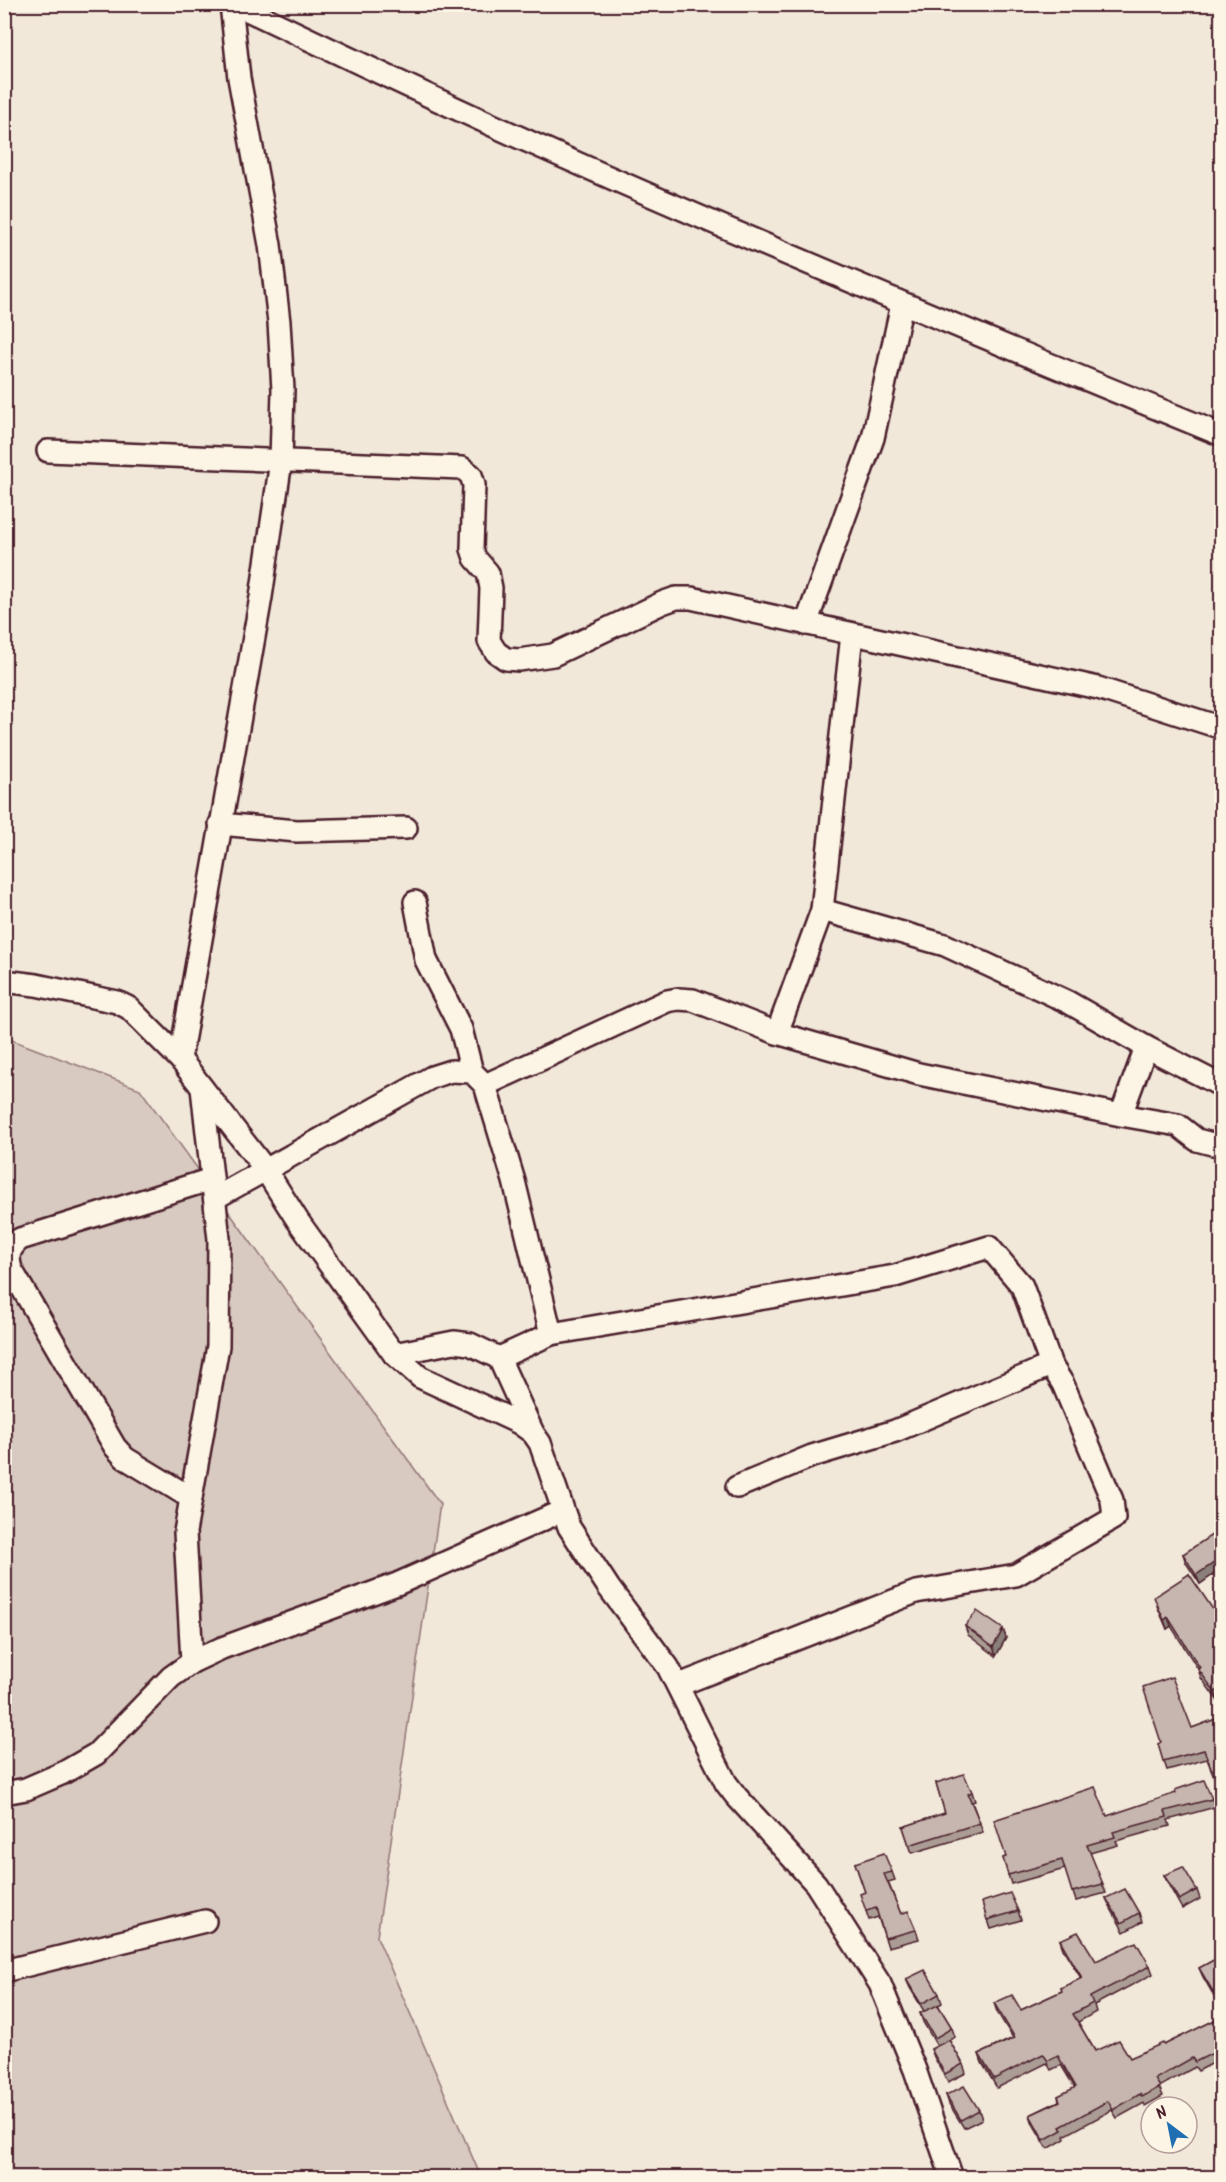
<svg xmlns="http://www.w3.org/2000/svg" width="1226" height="2182" viewBox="0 0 1226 2182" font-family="Kalam,sans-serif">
<rect width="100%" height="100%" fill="#f1e8da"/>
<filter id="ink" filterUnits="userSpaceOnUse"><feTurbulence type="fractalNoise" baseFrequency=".0167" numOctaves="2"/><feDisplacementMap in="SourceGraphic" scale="12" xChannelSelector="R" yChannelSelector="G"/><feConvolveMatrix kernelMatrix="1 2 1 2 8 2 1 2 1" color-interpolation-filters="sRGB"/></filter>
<g filter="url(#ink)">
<path fill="#d8cac0" stroke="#917476" stroke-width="1.5" d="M 4,1037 L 140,1089 L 440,1504 L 377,1937 L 481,2177 L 5,2177 Z"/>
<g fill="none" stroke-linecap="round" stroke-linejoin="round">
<g stroke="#4a1f2b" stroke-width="26">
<g id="minor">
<path d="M 235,4 C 334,51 433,99 534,144 C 761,245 991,341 1222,435"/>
<path d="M 48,451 L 462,468 L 471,475 L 474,485 L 472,549 L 475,558 L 488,573 L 491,588 L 489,641 L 496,652 L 506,659 L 519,660 L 553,655 L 662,603 L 676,598 L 691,598 L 1098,688 L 1222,728"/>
<path d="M 806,624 L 873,438 L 902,304"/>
<path d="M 220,824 L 297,831 L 406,828"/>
<path d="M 415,902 L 426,960 L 461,1029 L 472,1072"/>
<path d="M 822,910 L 945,945 L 1068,1002 L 1146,1047 L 1222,1086"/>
<path d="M 4,981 L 36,985 L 117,1002 L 129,1008 L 180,1059 L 265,1169 L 298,1221 L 394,1354 L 420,1377 L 519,1423 L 533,1433 L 540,1443 L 569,1527 L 609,1588 L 668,1667 L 726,1783 L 736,1796 L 816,1884 L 880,1984 L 915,2070 L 952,2178"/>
<path d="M 777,1033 L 822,910 L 852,634"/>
<path d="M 180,1059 L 261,597 L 281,461 L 283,390 L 279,322 L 270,245 L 239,78 L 231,4"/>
<path d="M 485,1085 L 514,1181 L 551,1334"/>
<path d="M 1121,1115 L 1146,1047"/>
<path d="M 215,1198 L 432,1077 L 451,1071 L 472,1072 L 485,1085 L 667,1001 L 678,999 L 693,1000 L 777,1033 L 919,1074 L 1121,1115 L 1178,1125 L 1197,1140 L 1212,1144 L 1222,1143"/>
<path d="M 394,1354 L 454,1342 L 470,1344 L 499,1358 L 533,1433"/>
<path d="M 499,1358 L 551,1334 L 895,1276 L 989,1247 L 1022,1286 L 1051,1365 L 1063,1384 L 1112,1500 L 1114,1518 L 1016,1575 L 916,1592 L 679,1685"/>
<path d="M 737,1487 L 812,1456 L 895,1431 L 1051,1365"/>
<path d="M 191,1498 L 125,1458 L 115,1447 L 11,1269 C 7,1255 9,1249 20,1239 L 212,1179"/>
<path d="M 192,1662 L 185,1532 L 218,1346 L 219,1239 L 202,1088"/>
<path d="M 4,1793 L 26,1789 L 63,1773 L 96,1754 L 171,1677 L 192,1662 L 222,1648 L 397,1584 L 562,1511"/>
<path d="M 4,1971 L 205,1921"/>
</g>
</g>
<use href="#minor" stroke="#fcf5e5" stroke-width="21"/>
</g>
<g fill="#ab9d96" stroke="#4a1f2b" stroke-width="1.5">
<path d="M 1183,1554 L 1221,1569 L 1200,1584 L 1186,1563 Z"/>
<path d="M 1189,1574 L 1218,1701 L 1201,1678 L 1198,1669 L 1171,1626 L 1167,1629 L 1157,1606 Z"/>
<path d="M 965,1626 L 1003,1629 L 1006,1638 L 996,1656 L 968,1635 Z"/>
<path d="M 1221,1717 L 1221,1777 L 1215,1779 L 1207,1759 L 1167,1770 L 1158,1744 L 1192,1728 Z"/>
<path d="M 936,1783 L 972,1792 L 975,1801 L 972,1802 L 983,1832 L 912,1853 L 903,1827 L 945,1813 Z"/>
<path d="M 1212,1799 L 1215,1807 L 1168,1820 L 1170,1826 L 1116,1841 L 1118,1845 L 1090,1853 L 1106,1893 L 1076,1901 L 1065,1869 L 1011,1884 L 1003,1858 L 1107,1816 Z"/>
<path d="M 855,1863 L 892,1872 L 895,1880 L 888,1882 L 901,1914 L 916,1930 L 919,1939 L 888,1947 L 878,1917 L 869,1920 L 866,1911 L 865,1892 Z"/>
<path d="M 1164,1875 L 1197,1890 L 1200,1899 L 1182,1909 L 1168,1884 Z"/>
<path d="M 1106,1898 L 1139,1913 L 1142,1922 L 1124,1932 L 1110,1907 Z"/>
<path d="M 982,1902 L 1018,1911 L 1021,1920 L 991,1929 Z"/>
<path d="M 1060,1940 L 1096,1961 L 1150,1966 L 1153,1974 L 1094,2005 L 1096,2012 L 1078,2022 L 1095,2051 L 1130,2058 L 1164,2045 L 1221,2017 L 1221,2059 L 1198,2071 L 1195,2067 L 1159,2087 L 1163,2096 L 1145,2106 L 1144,2103 L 1117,2118 L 1112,2110 L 1064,2136 L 1065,2139 L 1048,2149 L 1033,2124 L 1030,2115 L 1059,2101 L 1058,2096 L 1075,2088 L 1061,2065 L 1051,2070 L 1047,2063 L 997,2088 L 982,2063 L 979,2054 L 1013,2038 L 997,2012 L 994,2003 L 1021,2010 L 1062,1991 L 1061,1988 L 1081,1978 L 1063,1949 Z"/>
<path d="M 1221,1956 L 1221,2008 L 1203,1977 L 1199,1968 Z"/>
<path d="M 906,1979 L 939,1994 L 942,2003 L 938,2005 L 952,2028 L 955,2037 L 949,2040 L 963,2064 L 966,2073 L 948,2082 L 934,2057 L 931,2049 L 937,2046 L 923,2022 L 920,2013 L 924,2011 L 910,1988 Z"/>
<path d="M 946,2095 L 979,2110 L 982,2119 L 964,2128 L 949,2104 Z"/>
</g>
<g fill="#8b7f7a" stroke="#4a1f2b" stroke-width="1.5">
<path d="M 1221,1558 L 1221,1569 L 1200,1584 L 1196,1575 Z"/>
<path d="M 1168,1617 L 1171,1626 L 1167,1629 L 1164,1620 Z"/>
<path d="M 1003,1629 L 1006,1638 L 996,1656 L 993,1647 Z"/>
<path d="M 1221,1688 L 1221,1699 L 1218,1701 L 1215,1692 Z"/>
</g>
<g fill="#c7b6af" stroke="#4a1f2b" stroke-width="1.5">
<path d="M 1221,1529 L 1221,1558 L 1196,1575 L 1183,1554 Z"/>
<path d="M 1189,1574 L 1214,1611 L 1216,1609 L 1221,1616 L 1221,1688 L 1215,1692 L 1198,1669 L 1200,1668 L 1168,1617 L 1164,1620 L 1154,1597 Z"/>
<path d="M 977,1611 L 1003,1629 L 993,1647 L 965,1626 Z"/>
<path d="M 1172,1677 L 1192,1728 L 1221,1717 L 1221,1768 L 1212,1770 L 1204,1750 L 1163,1761 L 1158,1744 L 1161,1742 L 1143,1687 Z"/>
<path d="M 964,1774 L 972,1792 L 968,1794 L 980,1823 L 909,1845 L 903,1827 L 945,1813 L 936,1783 Z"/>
<path d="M 1204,1780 L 1212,1799 L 1165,1811 L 1167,1817 L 1113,1832 L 1115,1837 L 1087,1845 L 1103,1884 L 1072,1892 L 1062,1860 L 1008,1875 L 1003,1858 L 1006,1857 L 994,1820 L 1095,1787 L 1107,1816 L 1176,1793 L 1175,1790 Z"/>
<path d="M 884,1853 L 892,1872 L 884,1874 L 901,1914 L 908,1911 L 916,1930 L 885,1938 L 876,1908 L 866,1911 L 860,1894 L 865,1892 L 855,1863 Z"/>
<path d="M 1183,1867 L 1197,1890 L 1179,1900 L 1164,1875 Z"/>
<path d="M 1125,1889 L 1139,1913 L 1121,1923 L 1106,1898 Z"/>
<path d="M 1010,1893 L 1018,1911 L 987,1920 L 982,1902 Z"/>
<path d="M 1078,1932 L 1096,1961 L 1136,1942 L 1150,1966 L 1090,1997 L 1093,2003 L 1073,2014 L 1095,2051 L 1119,2040 L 1130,2058 L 1163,2043 L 1164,2045 L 1221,2017 L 1221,2049 L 1195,2062 L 1192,2058 L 1155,2079 L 1160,2087 L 1142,2097 L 1140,2094 L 1113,2110 L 1108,2101 L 1060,2127 L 1062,2130 L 1044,2140 L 1030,2115 L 1060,2101 L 1058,2096 L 1076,2087 L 1058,2056 L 1048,2061 L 1043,2054 L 994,2079 L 979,2054 L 1015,2038 L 994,2003 L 1012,1995 L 1021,2010 L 1062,1991 L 1061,1988 L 1082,1978 L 1060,1940 Z"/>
<path d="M 1221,1956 L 1221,2005 L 1199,1968 Z"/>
<path d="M 925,1970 L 939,1994 L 921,2004 L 906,1979 Z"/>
<path d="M 938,2005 L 952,2028 L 935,2038 L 920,2013 Z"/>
<path d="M 949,2040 L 963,2064 L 945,2074 L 931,2049 Z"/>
<path d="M 964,2086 L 979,2110 L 961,2120 L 946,2095 Z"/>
</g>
</g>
<rect width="1226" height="2182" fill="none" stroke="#fcf5e5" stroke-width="24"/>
<rect x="12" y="12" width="1202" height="2158" fill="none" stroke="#4a1f2b" stroke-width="2" filter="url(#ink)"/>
<g transform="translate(1169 2125) rotate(328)"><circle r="28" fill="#fcf5e5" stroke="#b59f9b" stroke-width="1.5"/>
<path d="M0-4.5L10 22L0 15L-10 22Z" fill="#1f6fb2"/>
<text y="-9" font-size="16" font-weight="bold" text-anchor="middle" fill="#4a1f2b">N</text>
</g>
</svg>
